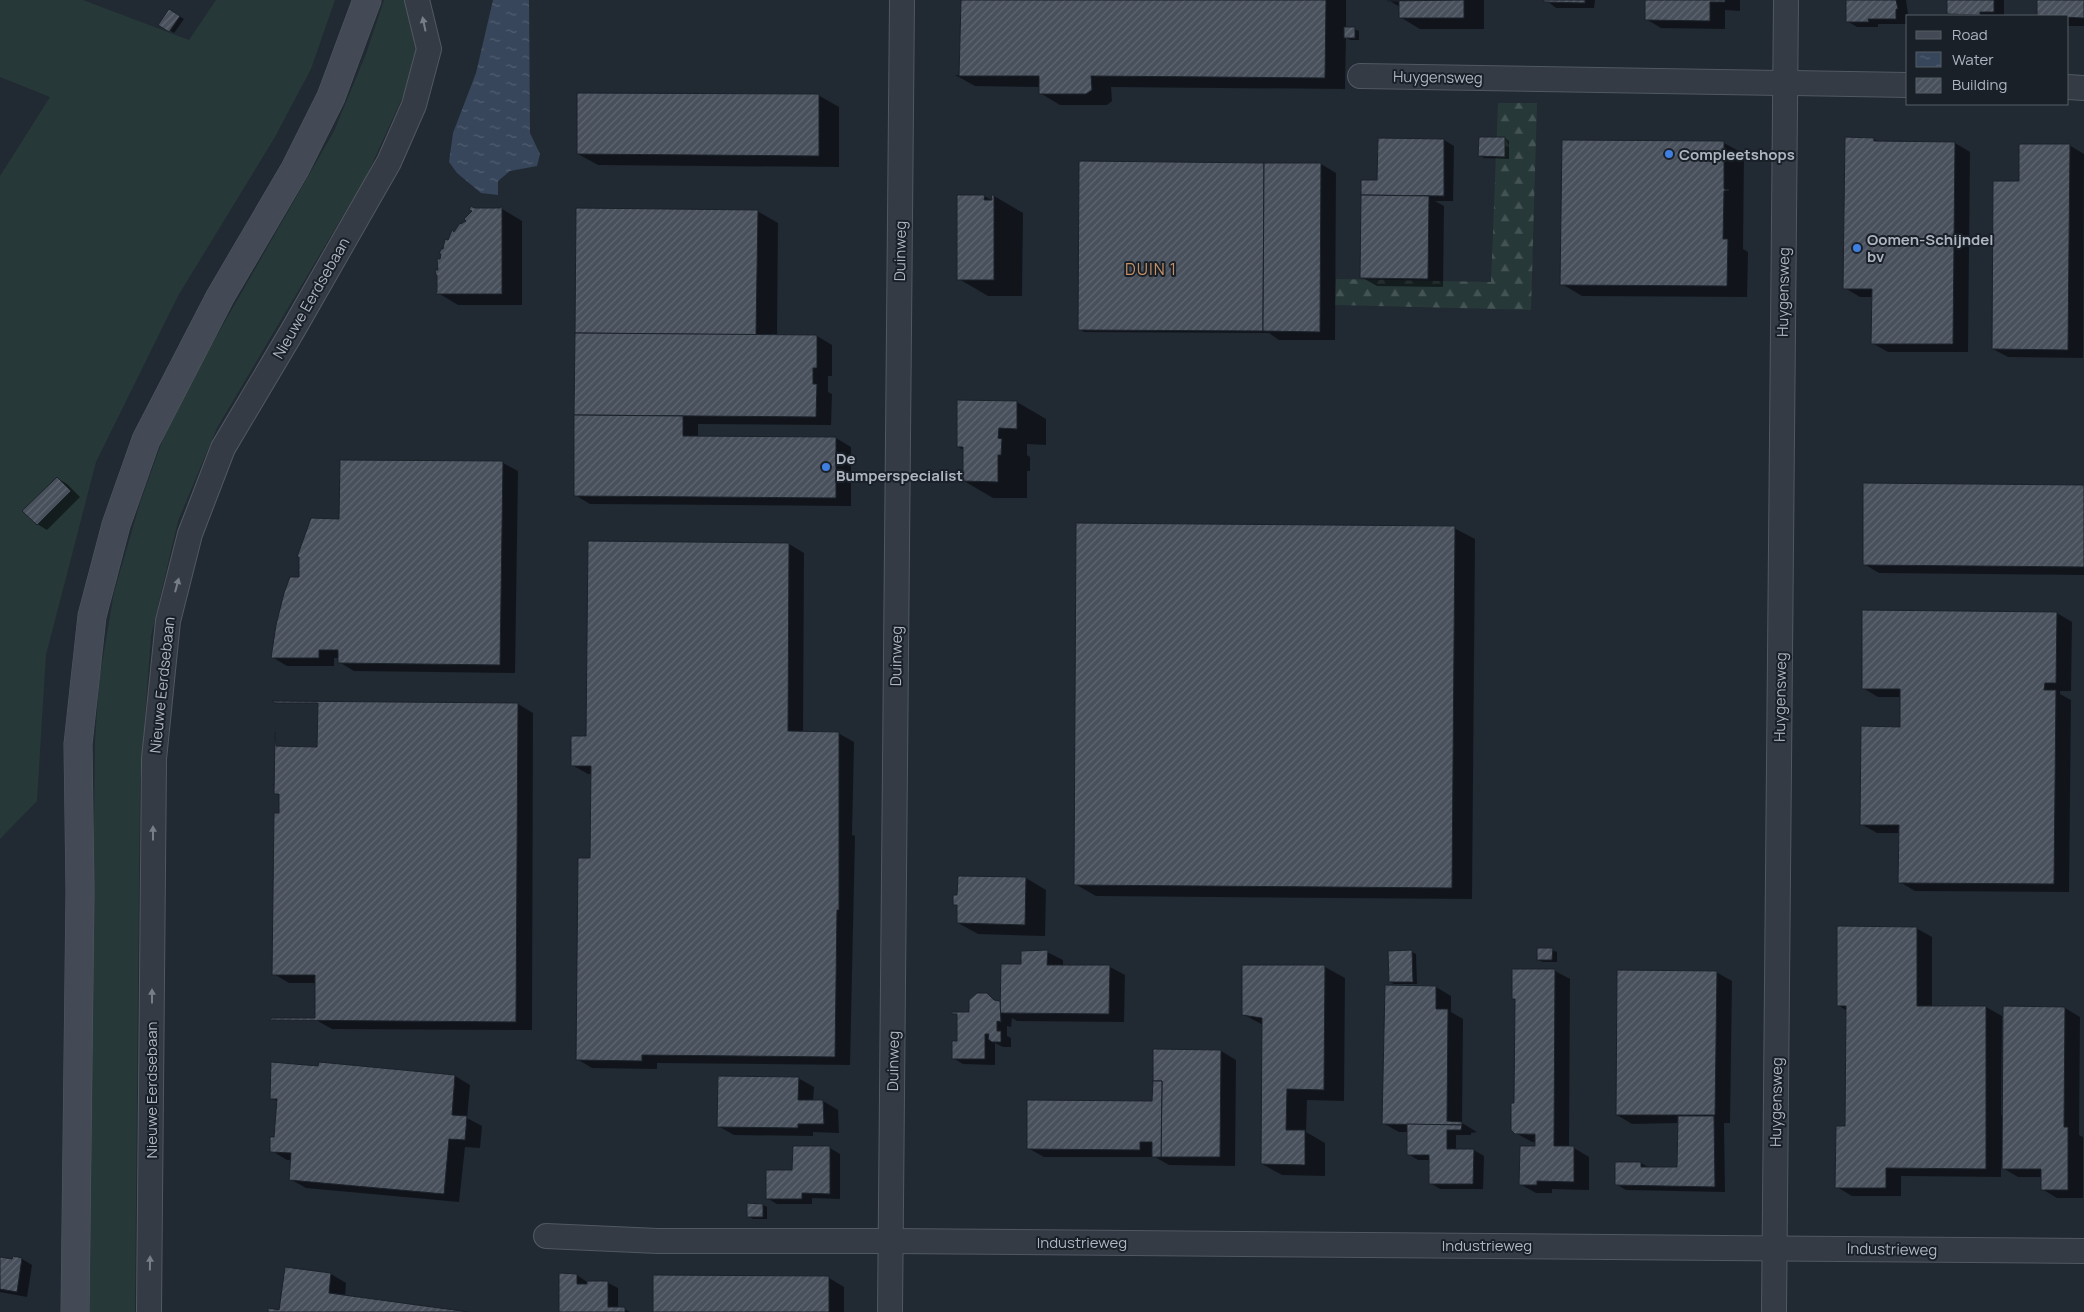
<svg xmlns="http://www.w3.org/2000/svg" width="2084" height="1312" viewBox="0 0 2084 1312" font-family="Manrope,sans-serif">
<defs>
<pattern id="forest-firs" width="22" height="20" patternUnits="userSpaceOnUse" patternTransform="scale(1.25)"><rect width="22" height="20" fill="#273838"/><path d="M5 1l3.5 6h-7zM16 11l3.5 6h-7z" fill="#445353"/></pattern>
<pattern id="water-ripples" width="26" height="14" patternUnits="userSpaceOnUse" patternTransform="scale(1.25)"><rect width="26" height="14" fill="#38465b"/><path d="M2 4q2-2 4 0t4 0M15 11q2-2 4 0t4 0" fill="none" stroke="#525e71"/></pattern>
<pattern id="building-hatch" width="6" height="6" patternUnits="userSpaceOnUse" patternTransform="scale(1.25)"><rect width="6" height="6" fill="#48505c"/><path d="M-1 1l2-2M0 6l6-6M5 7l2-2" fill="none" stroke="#606772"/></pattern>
</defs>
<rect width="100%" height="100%" fill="#212933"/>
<g fill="#273838">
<path d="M 0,0 L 83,0 L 189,40 L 216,0 L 335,0 L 311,69 L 275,137 L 178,296 L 96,462 L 46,655 L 37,801 L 0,839 L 0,176 L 50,97 L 0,77 Z"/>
<path d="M 384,0 L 405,0 L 419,32 L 415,70 L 367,175 L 217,428 L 178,521 L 151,636 L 140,783 L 135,1312 L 88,1312 L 95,741 L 99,681 L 114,592 L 140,503 L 165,433 L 204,358 L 334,131 L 366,54 Z"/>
</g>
<path fill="url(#forest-firs)" d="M 1498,103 L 1537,103 L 1531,310 L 1335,305 L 1336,279 L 1491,282 Z"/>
<path fill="url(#water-ripples)" d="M 493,0 L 529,0 L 530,133 L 540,154 L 537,166 L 510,171 L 498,181 L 498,195 L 481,193 L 457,173 L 449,162 L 453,133 L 476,73 Z"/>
<g fill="#0007" fill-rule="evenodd">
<path d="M 961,0 L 1346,0 L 1346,29 L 1354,29 L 1359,31 L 1359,40 L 1350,40 L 1346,37 L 1345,89 L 1111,87 L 1112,101 L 1107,105 L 1060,105 L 1040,93 L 1040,87 L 975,86 L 955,75 L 961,75 Z"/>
<path d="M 1388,0 L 1484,0 L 1484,29 L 1420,29 L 1400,17 L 1400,7 Z"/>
<path d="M 1546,0 L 1595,0 L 1594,8 L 1556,8 Z"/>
<path d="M 1646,0 L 1740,0 L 1740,11 L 1725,10 L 1725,29 L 1661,28 L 1646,19 Z"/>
<path d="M 1847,0 L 1906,0 L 1908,14 L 1906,14 L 1906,24 L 1878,24 L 1878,27 L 1857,27 L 1847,21 Z"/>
<path d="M 1948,0 L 2004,0 L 2004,16 L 1952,16 L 1948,14 Z"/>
<path d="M 2038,0 L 2084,0 L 2084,26 L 2068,26 L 2068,16 L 2038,16 Z"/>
<path d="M 169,10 L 184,19 L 174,33 L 160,24 Z"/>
<path d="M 818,95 L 839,107 L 839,167 L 598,165 L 578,154 Z"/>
<path d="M 1505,138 L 1509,141 L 1509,159 L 1484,158 L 1480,156 Z"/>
<path d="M 1874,139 L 1881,143 L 1955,143 L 1970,152 L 1968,352 L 1888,352 L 1872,343 L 1873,297 L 1860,297 L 1845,288 Z"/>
<path d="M 1444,140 L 1454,146 L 1453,201 L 1435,201 L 1444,206 L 1443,287 L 1377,286 L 1361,277 L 1362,182 L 1378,182 Z"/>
<path d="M 1724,143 L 1744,154 L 1743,249 L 1748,252 L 1747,297 L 1582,296 L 1562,284 Z"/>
<path d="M 2069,145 L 2084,154 L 2083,358 L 2008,357 L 1993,349 L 2020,182 Z"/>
<path d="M 1321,164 L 1336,173 L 1335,340 L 1279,340 L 1269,333 L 1084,332 L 1079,329 Z"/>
<path d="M 984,196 L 993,201 L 994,196 L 1023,213 L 1022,296 L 988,296 L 959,279 Z"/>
<path d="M 474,209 L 502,209 L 522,221 L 522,305 L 458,305 L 438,293 L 439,271 L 444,251 L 449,242 L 468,221 Z"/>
<path d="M 757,211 L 778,223 L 777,336 L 817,336 L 832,345 L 832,376 L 828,376 L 828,392 L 832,394 L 831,425 L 698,424 L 698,437 L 836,438 L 851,447 L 851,506 L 590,504 L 575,495 L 576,333 Z"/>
<path d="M 1017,402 L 1046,419 L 1046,445 L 1027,444 L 1027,455 L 1030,457 L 1030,471 L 1027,471 L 1027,498 L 993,498 L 964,481 L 964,450 L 958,447 Z"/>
<path d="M 503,463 L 518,471 L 515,673 L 354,671 L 339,662 L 339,658 L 334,658 L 334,666 L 287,666 L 272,657 L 300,578 L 341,520 Z"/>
<path d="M 57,478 L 67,484 L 80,497 L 47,530 L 37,524 Z"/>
<path d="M 2084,486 L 2084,575 L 1879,573 L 1864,564 Z"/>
<path d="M 1454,528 L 1475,539 L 1472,899 L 1096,896 L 1075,884 Z"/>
<path d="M 589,542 L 789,544 L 804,553 L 803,732 L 838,733 L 854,742 L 852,835 L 855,836 L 850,1065 L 657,1063 L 657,1069 L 592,1068 L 577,1059 L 591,859 L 592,774 L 588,774 L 572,765 L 587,738 Z"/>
<path d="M 2057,613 L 2072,622 L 2071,691 L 2060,691 L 2060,694 L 2071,700 L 2069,892 L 1915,891 L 1900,882 L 1900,833 L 1877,833 L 1861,824 L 1901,728 L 1901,697 L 1878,697 L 1863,688 Z"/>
<path d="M 319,703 L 518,704 L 533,713 L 532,1030 L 332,1029 L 316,1020 L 316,983 L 289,983 L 274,974 L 280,796 L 276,793 L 318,748 Z"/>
<path d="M 1026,878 L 1046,890 L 1045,936 L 978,934 L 958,923 L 959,906 L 955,904 Z"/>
<path d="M 1916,928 L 1932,937 L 1932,1007 L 1986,1007 L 2002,1016 L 2001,1115 L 2003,1115 L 2065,1008 L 2080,1017 L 2079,1135 L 2083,1137 L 2083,1198 L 2057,1198 L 2042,1189 L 2042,1177 L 2018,1177 L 2001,1167 L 2001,1177 L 1901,1176 L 1901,1196 L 1852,1196 L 1837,1187 L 1847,1127 L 1847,1011 L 1838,1005 Z"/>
<path d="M 1552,950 L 1557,952 L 1557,962 L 1543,962 L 1538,960 Z"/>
<path d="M 1047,952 L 1063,960 L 1063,966 L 1110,967 L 1125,975 L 1124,1022 L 1017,1021 L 1012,1018 L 1011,1027 L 1007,1026 L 1007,1036 L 1011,1038 L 1011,1047 L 1003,1047 L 995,1043 L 995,1065 L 963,1064 L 953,1058 L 970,1013 L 986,995 L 998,1002 L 1002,1002 L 1022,966 Z"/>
<path d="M 1412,952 L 1416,954 L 1417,984 L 1394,984 L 1390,982 Z"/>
<path d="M 1325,967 L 1345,978 L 1344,1101 L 1307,1100 L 1306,1132 L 1325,1143 L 1325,1176 L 1282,1175 L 1262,1164 L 1263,1025 L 1243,1014 Z"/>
<path d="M 1513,970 L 1555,971 L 1570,979 L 1569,1148 L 1574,1148 L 1589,1157 L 1589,1190 L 1552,1189 L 1552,1193 L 1536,1193 L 1520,1184 L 1536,1148 L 1536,1142 L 1532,1142 L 1516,1133 L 1516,1000 L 1514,998 ZM 1526,1132 L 1541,1135 L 1526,1135 Z"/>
<path d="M 1716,972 L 1732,981 L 1730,1123 L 1724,1123 L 1725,1192 L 1626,1190 L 1616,1184 L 1641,1163 L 1649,1168 L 1679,1168 L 1679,1123 L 1632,1124 L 1617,1115 Z"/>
<path d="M 1436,987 L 1451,996 L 1451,1012 L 1463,1019 L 1462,1123 L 1477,1132 L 1471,1133 L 1471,1135 L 1456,1135 L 1456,1150 L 1474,1150 L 1484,1156 L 1483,1189 L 1440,1189 L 1430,1183 L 1430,1160 L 1418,1160 L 1408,1154 L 1408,1132 L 1399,1132 L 1383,1123 Z"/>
<path d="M 1154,1050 L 1221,1051 L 1236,1060 L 1235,1166 L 1169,1165 L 1155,1157 L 1044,1157 L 1028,1148 L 1154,1102 Z"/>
<path d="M 320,1064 L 455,1076 L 470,1085 L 467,1118 L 482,1126 L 480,1148 L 465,1147 L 459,1202 L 306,1188 L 290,1179 L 292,1160 L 287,1160 L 272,1151 L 275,1139 L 278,1102 L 272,1098 L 319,1068 Z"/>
<path d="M 798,1078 L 814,1087 L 813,1101 L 823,1101 L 838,1110 L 839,1133 L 813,1132 L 813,1136 L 734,1135 L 718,1126 Z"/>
<path d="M 830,1148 L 840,1154 L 840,1199 L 812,1198 L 812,1204 L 777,1204 L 767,1198 L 794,1171 Z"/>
<path d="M 763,1205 L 767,1207 L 767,1219 L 753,1219 L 748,1216 Z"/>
<path d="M 0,1258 L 22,1259 L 32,1265 L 27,1297 L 0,1292 Z"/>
<path d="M 331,1274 L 346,1283 L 345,1297 L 460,1312 L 269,1312 L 280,1312 Z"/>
<path d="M 577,1275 L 587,1282 L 608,1283 L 618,1288 L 618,1308 L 624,1309 L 630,1312 L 560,1312 Z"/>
<path d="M 655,1276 L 829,1278 L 844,1287 L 844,1312 L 654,1312 Z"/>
</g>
<g fill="url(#building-hatch)" stroke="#1c222a">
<path d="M 961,0 L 1326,0 L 1325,78 L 1091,76 L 1092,90 L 1086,94 L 1039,94 L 1039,76 L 959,76 Z"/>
<path d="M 1464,0 L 1464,18 L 1399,18 L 1399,1 L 1387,1 Z"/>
<path d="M 1544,0 L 1585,0 L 1585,3 L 1544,2 Z"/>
<path d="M 1645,0 L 1725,0 L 1725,2 L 1710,2 L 1710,21 L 1645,20 Z"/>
<path d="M 1846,0 L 1896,0 L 1898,9 L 1896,9 L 1896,19 L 1868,19 L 1869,22 L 1846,22 Z"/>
<path d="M 1947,0 L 1994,0 L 1994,12 L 1980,12 L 1980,15 L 1947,14 Z"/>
<path d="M 2037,0 L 2084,0 L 2084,18 L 2037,16 Z"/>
<path d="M 169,9 L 180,16 L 169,32 L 158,25 Z"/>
<rect x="1344" y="27" width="11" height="11"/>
<path d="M 577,93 L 819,94 L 819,156 L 577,154 Z"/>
<path d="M 1479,137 L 1505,137 L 1505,157 L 1478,156 Z"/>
<path d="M 1845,137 L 1874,138 L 1874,141 L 1955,142 L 1953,344 L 1871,344 L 1872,289 L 1843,289 Z"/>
<path d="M 1378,138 L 1444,139 L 1444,196 L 1361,195 L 1361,180 L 1377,180 Z"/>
<path d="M 1562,140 L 1724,141 L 1724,189 L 1729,190 L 1724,191 L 1723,239 L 1728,239 L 1727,286 L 1560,285 Z"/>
<path d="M 2019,144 L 2070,144 L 2068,350 L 1992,349 L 1993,181 L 2019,181 Z"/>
<path d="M 1079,161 L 1264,163 L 1263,331 L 1078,330 Z"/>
<path d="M 1264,163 L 1321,163 L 1320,332 L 1263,331 Z"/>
<path d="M 957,195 L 985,195 L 984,200 L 992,200 L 991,195 L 994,195 L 994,280 L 957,280 Z"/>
<path d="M 1361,195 L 1429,196 L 1428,279 L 1360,278 Z"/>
<path d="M 471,206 L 474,208 L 500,208 L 502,206 L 502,294 L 435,294 L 437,292 L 437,275 L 436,275 L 435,270 L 438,270 L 437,259 L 440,259 L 441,254 L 439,254 L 441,249 L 443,249 L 445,239 L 448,240 L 452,230 L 454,232 L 460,223 L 461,224 L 466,221 L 464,219 L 472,211 L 469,210 Z"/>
<path d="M 576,208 L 758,210 L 756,335 L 575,333 Z"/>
<path d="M 575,333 L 817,335 L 817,368 L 813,368 L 813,384 L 817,384 L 816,417 L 574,415 Z"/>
<path d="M 957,400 L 1017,401 L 1017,429 L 999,428 L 998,438 L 1002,439 L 1001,455 L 998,455 L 998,482 L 963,481 L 963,447 L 957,447 Z"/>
<path d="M 574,415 L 683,416 L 683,436 L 836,437 L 836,498 L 574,496 Z"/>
<path d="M 340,460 L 503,461 L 500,665 L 338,663 L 338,650 L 319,650 L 319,658 L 271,658 L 276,625 L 284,593 L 290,577 L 299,577 L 299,557 L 297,557 L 311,518 L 339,519 Z"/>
<path d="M 57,477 L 71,491 L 37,525 L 22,511 Z"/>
<path d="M 1863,483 L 2084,485 L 2084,567 L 1863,565 Z"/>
<path d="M 1076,523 L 1455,526 L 1452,888 L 1074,885 Z"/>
<path d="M 588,541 L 789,543 L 788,731 L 839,732 L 839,910 L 837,910 L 835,1057 L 642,1055 L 642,1061 L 576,1060 L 578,858 L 590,858 L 591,766 L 571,766 L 571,736 L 586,736 Z"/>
<path d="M 1862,610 L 2057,612 L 2056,683 L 2045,683 L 2044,690 L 2056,690 L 2054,884 L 1898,883 L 1899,825 L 1860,825 L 1861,726 L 1900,727 L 1900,689 L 1862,689 Z"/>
<path d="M 272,701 L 518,703 L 516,1022 L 269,1020 L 272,1018 L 315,1018 L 315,975 L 272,975 L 274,813 L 279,813 L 279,794 L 274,794 L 275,732 L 276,746 L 317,747 L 318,703 L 275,703 Z"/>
<path d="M 958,876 L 1026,877 L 1025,925 L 957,923 L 957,905 L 953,905 L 953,895 L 957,895 Z"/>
<path d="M 1837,926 L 1917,927 L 1917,1006 L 1986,1006 L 1986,1169 L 1886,1168 L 1886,1188 L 1835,1188 L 1836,1126 L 1845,1126 L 1846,1006 L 1837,1006 Z"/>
<path d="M 1537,948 L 1553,948 L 1552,960 L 1537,960 Z"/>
<path d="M 1048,950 L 1047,965 L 1110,965 L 1109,1014 L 1000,1013 L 1001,964 L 1021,964 L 1021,951 Z"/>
<path d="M 1412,950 L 1413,982 L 1389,982 L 1388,951 Z"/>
<path d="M 1242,965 L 1325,965 L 1324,1090 L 1287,1089 L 1286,1130 L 1305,1130 L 1305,1165 L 1261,1164 L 1262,1018 L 1242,1015 Z"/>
<path d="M 1512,969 L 1555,969 L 1554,1146 L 1574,1146 L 1574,1182 L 1537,1181 L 1537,1185 L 1519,1185 L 1520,1146 L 1535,1146 L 1535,1134 L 1515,1134 L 1511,1130 L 1511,1103 L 1514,1103 L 1515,999 L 1512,999 Z"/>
<path d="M 1617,970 L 1717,971 L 1715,1115 L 1616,1115 Z"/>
<path d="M 1385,985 L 1436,986 L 1436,1009 L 1448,1009 L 1447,1121 L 1462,1122 L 1462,1125 L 1382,1124 Z"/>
<path d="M 977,993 L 987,993 L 994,1000 L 1000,1001 L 1001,1022 L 997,1021 L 997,1031 L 1001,1031 L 1001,1042 L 992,1042 L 988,1039 L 989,1034 L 985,1034 L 985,1059 L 952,1059 L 952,1041 L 957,1041 L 957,1014 L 952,1014 L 952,1012 L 969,1012 L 969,1000 Z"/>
<path d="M 2003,1006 L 2065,1007 L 2064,1127 L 2068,1127 L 2068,1190 L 2041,1190 L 2041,1169 L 2002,1169 Z"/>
<path d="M 1153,1049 L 1221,1050 L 1220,1157 L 1161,1157 L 1162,1081 L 1153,1081 Z"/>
<path d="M 271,1062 L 318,1066 L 319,1062 L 455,1075 L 452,1115 L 467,1116 L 465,1140 L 449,1139 L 444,1194 L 289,1180 L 291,1153 L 270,1152 L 270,1137 L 274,1137 L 277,1099 L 270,1099 Z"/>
<path d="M 718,1076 L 799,1077 L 798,1100 L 823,1100 L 824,1124 L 798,1124 L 798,1128 L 717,1127 Z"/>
<path d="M 1153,1081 L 1162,1081 L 1161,1157 L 1152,1157 L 1152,1142 L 1140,1142 L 1140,1150 L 1027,1149 L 1027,1100 L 1152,1101 Z"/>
<path d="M 1678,1116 L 1714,1116 L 1715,1187 L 1615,1185 L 1615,1162 L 1641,1162 L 1641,1167 L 1677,1167 Z"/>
<path d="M 1407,1124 L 1462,1125 L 1461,1130 L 1447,1130 L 1447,1149 L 1474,1149 L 1473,1184 L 1429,1184 L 1429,1155 L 1407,1155 Z"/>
<path d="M 793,1146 L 830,1146 L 830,1194 L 802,1193 L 802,1199 L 766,1199 L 766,1170 L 792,1170 Z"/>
<path d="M 747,1203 L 763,1204 L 763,1217 L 747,1217 Z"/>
<path d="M 13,1256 L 22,1258 L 17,1292 L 0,1289 L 0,1257 L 12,1259 Z"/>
<path d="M 285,1267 L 331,1273 L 329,1293 L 469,1312 L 268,1312 L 268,1308 L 279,1310 Z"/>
<path d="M 559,1273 L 577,1274 L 577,1284 L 587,1284 L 587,1281 L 608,1281 L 608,1307 L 625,1307 L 625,1312 L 559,1312 Z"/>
<path d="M 653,1275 L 829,1276 L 829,1312 L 653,1312 Z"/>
</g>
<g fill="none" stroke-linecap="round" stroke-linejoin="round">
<g stroke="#525862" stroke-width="26">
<g id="street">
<path d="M 1360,76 L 1908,85"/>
<path d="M 2068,87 L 2084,88"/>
<path d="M 546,1236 L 658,1241 L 891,1241 L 2084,1251"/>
<path d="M 149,1312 L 154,759 L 168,621 L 190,534 L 223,448 L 293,330 L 389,162 L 414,105 L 429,49 L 417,0"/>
<path d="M 890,1312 L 902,0"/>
<path d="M 1774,1312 L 1786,0"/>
</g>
</g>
<g stroke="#525862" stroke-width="29">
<path id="secondary" d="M 75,1312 L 80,891 L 78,744 L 92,616 L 116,525 L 146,440 L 220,297 L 295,169 L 331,97 L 367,0"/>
</g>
<use href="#street" stroke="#343b44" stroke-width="24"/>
<use href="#secondary" stroke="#434a56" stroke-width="28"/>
</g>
<defs><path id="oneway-solid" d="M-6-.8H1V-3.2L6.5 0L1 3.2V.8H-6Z" transform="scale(1.25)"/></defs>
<g fill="#777e89">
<use href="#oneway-solid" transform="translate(424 24) rotate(-102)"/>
<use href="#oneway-solid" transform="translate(177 585) rotate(-75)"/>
<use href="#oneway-solid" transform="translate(153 833) rotate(-90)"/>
<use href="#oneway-solid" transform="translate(152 996) rotate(-90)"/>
<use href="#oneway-solid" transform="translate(150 1263) rotate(-89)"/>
</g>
<g fill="#3f7fe0" stroke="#1a2028" stroke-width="2">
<circle cx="1669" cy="154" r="5"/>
<circle cx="1857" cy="248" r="5"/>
<circle cx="826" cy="467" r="5"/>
</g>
<g text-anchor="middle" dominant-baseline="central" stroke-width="4" stroke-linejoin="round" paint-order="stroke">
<g font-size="15" fill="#aeb5c1" stroke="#1a2028">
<text transform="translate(1438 77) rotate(1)">Huygensweg</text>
<text transform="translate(900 251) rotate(-89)">Duinweg</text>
<text transform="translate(1783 292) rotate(-89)">Huygensweg</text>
<text transform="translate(311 298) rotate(-60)">Nieuwe Eerdsebaan</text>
<text transform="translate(896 656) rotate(-89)">Duinweg</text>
<text transform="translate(162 685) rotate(-84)">Nieuwe Eerdsebaan</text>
<text transform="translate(1780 697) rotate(-89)">Huygensweg</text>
<text transform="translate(893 1061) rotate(-89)">Duinweg</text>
<text transform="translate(151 1090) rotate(-90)">Nieuwe Eerdsebaan</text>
<text transform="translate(1776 1102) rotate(-89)">Huygensweg</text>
<text x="1082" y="1242">Industrieweg</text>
<text x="1487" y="1245">Industrieweg</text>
<text transform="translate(1892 1249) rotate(1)">Industrieweg</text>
</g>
<g font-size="15" font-weight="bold" fill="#aeb5c1" stroke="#1a2028" text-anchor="start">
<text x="1679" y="154">Compleetshops</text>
<text x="1867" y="239">Oomen-Schijndel<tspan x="1867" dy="17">bv</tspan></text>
<text x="836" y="458">De<tspan x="836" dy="17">Bumperspecialist</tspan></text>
</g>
<g font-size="16" letter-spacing="1" fill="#c59065" stroke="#1a2028">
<text x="1151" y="269">DUIN 1</text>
</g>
</g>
<rect x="1906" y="15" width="162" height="90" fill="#1a2028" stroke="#555c65"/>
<rect x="1916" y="31" width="25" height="8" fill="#434a56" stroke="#555c65"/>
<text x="1952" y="40" font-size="15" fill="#aeb5c1">Road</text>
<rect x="1916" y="52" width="25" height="15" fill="url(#water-ripples)" stroke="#555c65"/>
<text x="1952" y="65" font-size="15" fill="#aeb5c1">Water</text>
<rect x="1916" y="78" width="25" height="15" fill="url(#building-hatch)" stroke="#555c65"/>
<text x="1952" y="90" font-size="15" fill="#aeb5c1">Building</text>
</svg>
